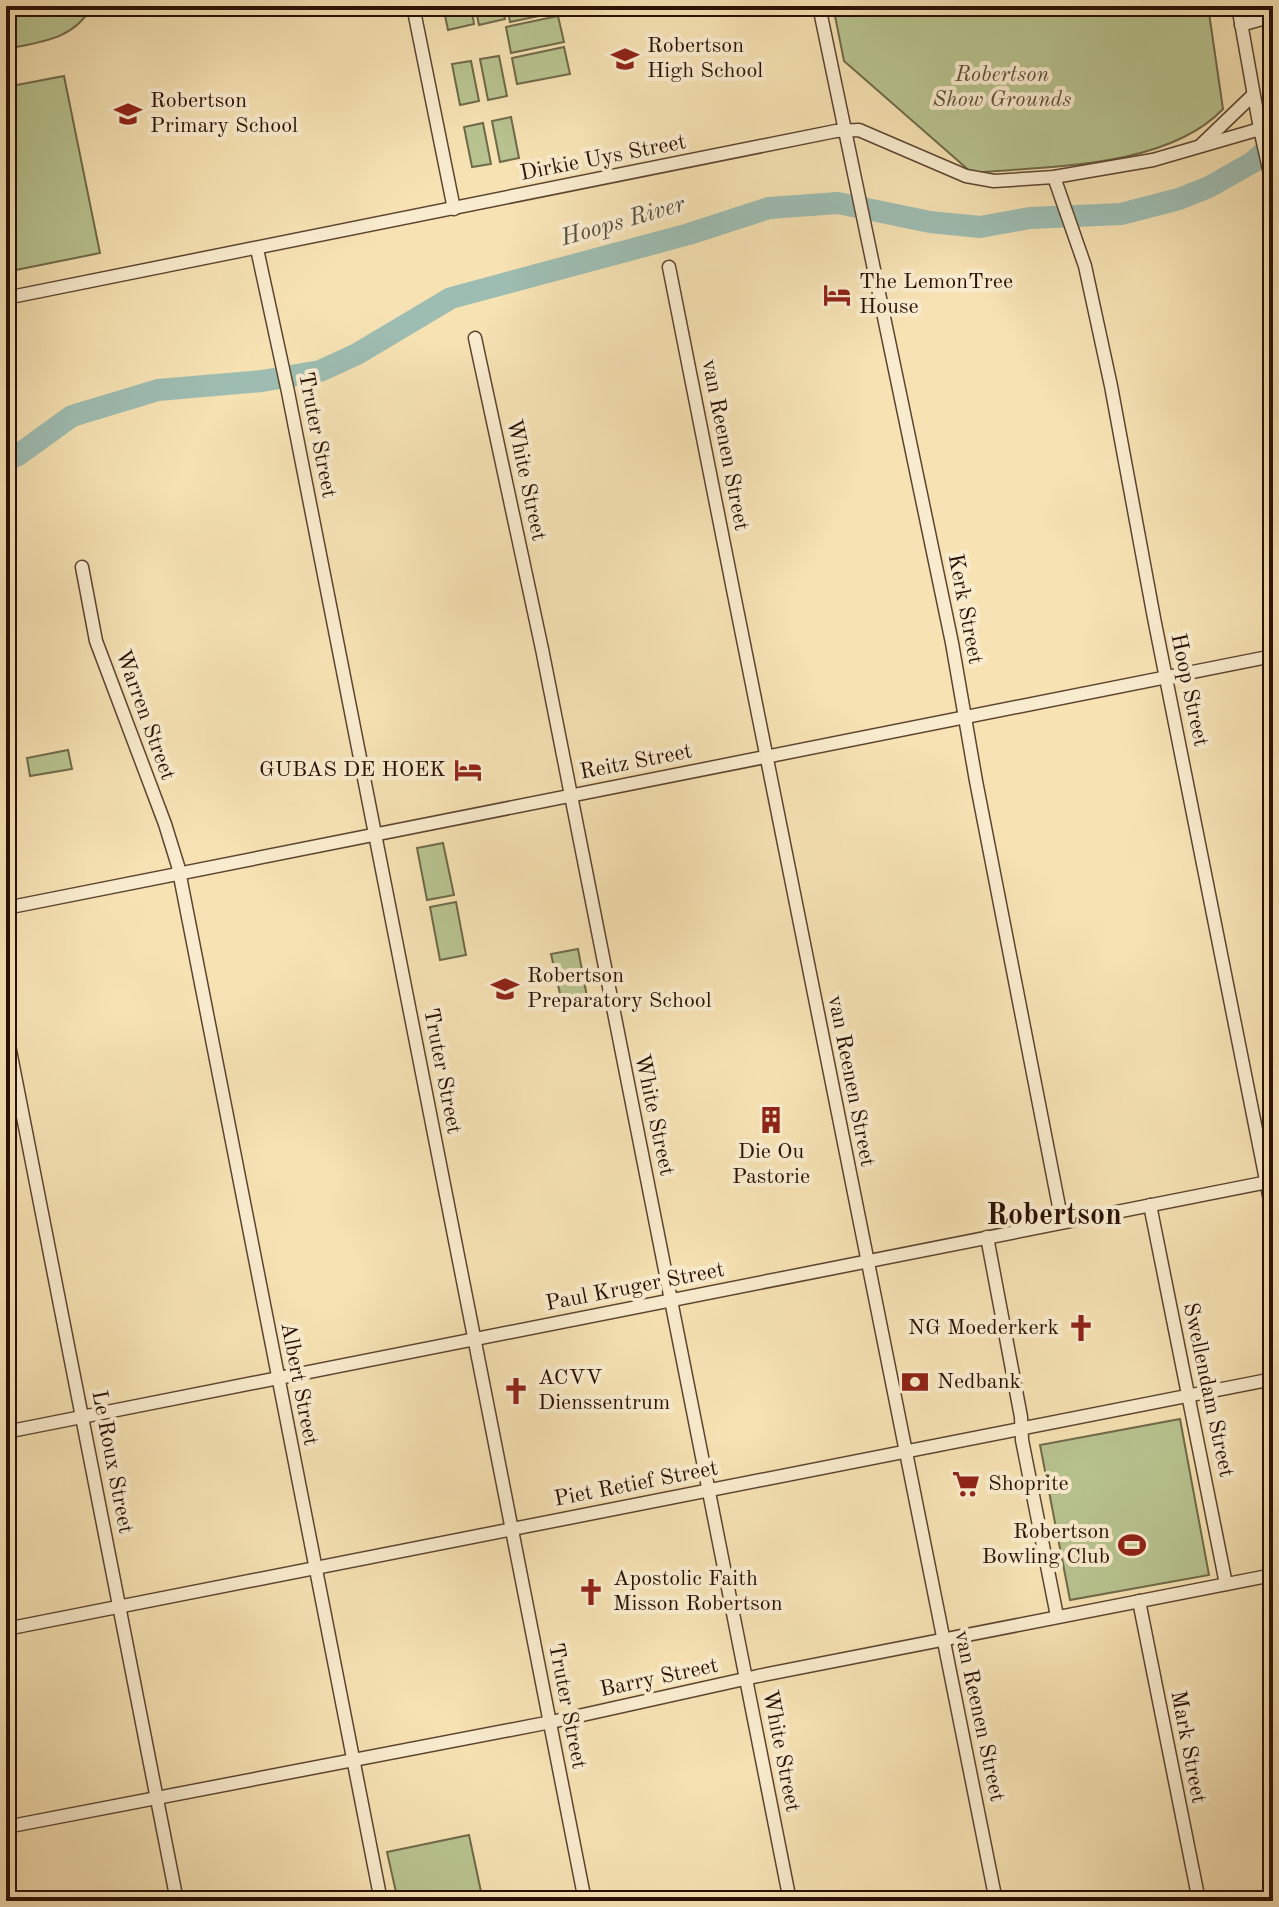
<svg xmlns="http://www.w3.org/2000/svg" width="1279" height="1907" viewBox="0 0 1279 1907" font-family="'Old Standard TT',serif">
<rect width="100%" height="100%" fill="#f6e2b3"/>
<filter id="stains"><feTurbulence type="fractalNoise" baseFrequency=".0025" numOctaves="4"/><feColorMatrix values="0 0 0 0 .2 0 0 0 0 .09 0 0 0 0 .02 0 0 0 .5 -.17"/></filter>
<radialGradient id="worn" r=".72"><stop offset=".6" stop-color="#630" stop-opacity="0"/><stop offset="1" stop-color="#630" stop-opacity=".3"/></radialGradient>
<g fill="#b8c490" stroke="#706a4a" stroke-width="2">
<path d="M 6,6 L 92,6 C 74,40 40,42 6,49 Z"/>
<path d="M 443,6 L 471,6 L 474,24 L 448,30 Z"/>
<path d="M 475,6 L 502,6 L 505,19 L 479,25 Z"/>
<path d="M 507,6 L 556,6 L 558,12 L 510,22 Z"/>
<path d="M 833,6 L 1208,6 L 1223,109 C 1167,168 1049,166 972,173 L 844,61 Z"/>
<path d="M 558,16 L 564,42 L 511,53 L 506,27 Z"/>
<path d="M 564,47 L 570,74 L 517,84 L 512,58 Z"/>
<path d="M 499,56 L 507,96 L 488,100 L 480,59 Z"/>
<path d="M 471,61 L 479,101 L 460,105 L 452,64 Z"/>
<path d="M 64,76 L 100,253 L 6,272 L 6,87 Z"/>
<path d="M 511,117 L 519,158 L 500,162 L 492,121 Z"/>
<path d="M 483,123 L 491,164 L 472,167 L 464,127 Z"/>
<path d="M 68,750 L 72,769 L 30,776 L 27,758 Z"/>
<path d="M 443,843 L 454,895 L 427,900 L 417,848 Z"/>
<path d="M 456,902 L 466,955 L 440,960 L 430,907 Z"/>
<path d="M 578,949 L 588,1002 L 563,1007 L 551,954 Z"/>
<path d="M 1180,1419 L 1209,1575 L 1070,1600 L 1040,1445 Z"/>
<path d="M 469,1835 L 483,1901 L 398,1901 L 387,1852 Z"/>
</g>
<g fill="none" stroke-linecap="round" stroke-linejoin="round">
<path stroke="#9ebdb2" stroke-width="22" d="M 6,460 L 18,455 L 72,416 L 158,390 L 262,381 L 320,371 L 357,354 L 451,298 L 689,234 L 769,208 L 838,203 L 930,222 L 980,227 L 1030,218 L 1121,214 L 1179,199 L 1209,187 L 1253,162 L 1273,144"/>
<g stroke="#5c4430" stroke-width="15">
<g id="minor">
<path d="M 413,6 L 454,209"/>
<path d="M 819,6 L 952,643 L 976,781 L 1062,1222"/>
<path d="M 1238,6 L 1260,129 L 1273,187"/>
<path d="M 1241,25 L 1273,16"/>
<path d="M 1201,145 L 1253,95"/>
<path d="M 1054,177 L 1085,266 L 1111,386 L 1154,618 L 1273,1215"/>
<path d="M 257,249 L 288,392 L 585,1901"/>
<path d="M 669,267 C 777,812 886,1357 996,1901"/>
<path d="M 6,298 L 836,131 L 859,130 L 966,176 L 994,181 L 1054,177 L 1153,160 L 1260,129"/>
<path d="M 475,338 L 542,649 L 790,1901"/>
<path d="M 82,567 L 96,641 L 165,824 L 178,866 L 381,1901"/>
<path d="M 6,908 L 1273,656"/>
<path d="M 6,1030 L 177,1901"/>
<path d="M 1150,1205 L 1226,1584"/>
<path d="M 987,1237 L 1021,1417 L 1022,1440 L 1057,1616"/>
<path d="M 6,1432 L 1273,1181"/>
<path d="M 1139,1601 L 1199,1901"/>
<path d="M 6,1629 L 1273,1379"/>
<path d="M 6,1827 L 551,1722 L 758,1676 L 1273,1575"/>
</g>
</g>
<use href="#minor" stroke="#f9ecce" stroke-width="12"/>
</g>
<defs>
<g id="school-bare" transform="scale(2.16)"><path d="M0-5L7-2L0 1L-7-2ZM-4 1L0 2.5L4 1V4Q0 6-4 4Z" fill="#8f2418" stroke="#f9ecce" stroke-width="2.5" paint-order="stroke"/></g>
<g id="hotel-bare" transform="scale(2.16)"><path d="M-6-4.5h1.5V1H6V5H4.5V3h-9V5H-6ZM-4 0a1.8 1.8 0 1 1 3.6 0ZM.5 0V-2.5h3Q6-2.5 6 0Z" fill="#8f2418" stroke="#f9ecce" stroke-width="2.5" paint-order="stroke"/></g>
<g id="building-bare" transform="scale(2.16)"><path d="M-4-6H4V6H1V3H-1V6H-4ZM-2.5-4.3h1.7v1.8h-1.7ZM.8-4.3h1.7v1.8H.8ZM-2.5-1h1.7V.8h-1.7ZM.8-1h1.7V.8H.8Z" fill="#8f2418" stroke="#f9ecce" stroke-width="2.5" paint-order="stroke"/></g>
<g id="church-bare" transform="scale(2.16)"><path d="M-1.2-6h2.4v3.5h3.3v2.4h-3.3V6h-2.4V-.1h-3.3v-2.4h3.3Z" fill="#8f2418" stroke="#f9ecce" stroke-width="2.5" paint-order="stroke"/></g>
<g id="bank-bare" transform="scale(2.16)"><path d="M-6-4H6V4H-6ZM0-2.3a2.3 2.3 0 1 0 0 4.6a2.3 2.3 0 1 0 0-4.6Z" fill="#8f2418" stroke="#f9ecce" stroke-width="2.5" paint-order="stroke"/></g>
<g id="supermarket-bare" transform="scale(2.16)"><path d="M-6-5.5h2.5l.6 2H6L4.5 2H-2.5L-4.4-4H-6ZM-1.5 3.2a1.3 1.3 0 1 0 .1 0ZM3 3.2a1.3 1.3 0 1 0 .1 0Z" fill="#8f2418" stroke="#f9ecce" stroke-width="2.5" paint-order="stroke"/></g>
<g id="stadium-bare" transform="scale(2.16)"><path d="M0-5a6.5 5 0 1 0 0 10a6.5 5 0 1 0 0-10ZM-3.5-1.8h7v3.6h-7Z" fill="#8f2418" stroke="#f9ecce" stroke-width="2.5" paint-order="stroke"/></g>
</defs>
<g fill-rule="evenodd">
<use href="#school-bare" x="625" y="59"/>
<use href="#school-bare" x="128" y="114"/>
<use href="#hotel-bare" x="837" y="295"/>
<use href="#hotel-bare" x="468" y="770"/>
<use href="#school-bare" x="505" y="989"/>
<use href="#building-bare" x="771" y="1120"/>
<use href="#church-bare" x="1081" y="1328"/>
<use href="#bank-bare" x="915" y="1382"/>
<use href="#church-bare" x="516" y="1391"/>
<use href="#supermarket-bare" x="966" y="1484"/>
<use href="#stadium-bare" x="1132" y="1545"/>
<use href="#church-bare" x="591" y="1592"/>
</g>
<g text-anchor="middle" dominant-baseline="central" stroke-width="8" stroke-linejoin="round" paint-order="stroke">
<g font-size="22" fill="#291004" stroke="#f9ecce" text-anchor="start">
<text x="647" y="46">Robertson<tspan x="647" dy="25">High School</tspan></text>
<text x="150" y="101">Robertson<tspan x="150" dy="25">Primary School</tspan></text>
<text x="859" y="282">The LemonTree<tspan x="859" dy="25">House</tspan></text>
<text x="446" y="770" text-anchor="end">GUBAS DE HOEK</text>
<text x="527" y="976">Robertson<tspan x="527" dy="25">Preparatory School</tspan></text>
<text x="771" y="1152" text-anchor="middle">Die Ou<tspan x="771" dy="25">Pastorie</tspan></text>
<text x="1059" y="1328" text-anchor="end">NG Moederkerk</text>
<text x="538" y="1378">ACVV<tspan x="538" dy="25">Dienssentrum</tspan></text>
<text x="937" y="1382">Nedbank</text>
<text x="988" y="1484">Shoprite</text>
<text x="1110" y="1532" text-anchor="end">Robertson<tspan x="1110" dy="25">Bowling Club</tspan></text>
<text x="613" y="1579">Apostolic Faith<tspan x="613" dy="25">Misson Robertson</tspan></text>
</g>
<g font-size="22" font-style="italic" fill="#5b4f35" stroke="#f9ecce">
<text x="1002" y="75">Robertson<tspan x="1002" dy="25">Show Grounds</tspan></text>
</g>
<g font-size="22" fill="#291004" stroke="#f9ecce">
<text transform="translate(603 158) rotate(-11)">Dirkie Uys Street</text>
<text transform="translate(317 435) rotate(79)">Truter Street</text>
<text transform="translate(725 445) rotate(79)">van Reenen Street</text>
<text transform="translate(526 480) rotate(78)">White Street</text>
<text transform="translate(965 609) rotate(79)">Kerk Street</text>
<text transform="translate(1189 690) rotate(78)">Hoop Street</text>
<text transform="translate(145 715) rotate(70)">Warren Street</text>
<text transform="translate(636 762) rotate(-11)">Reitz Street</text>
<text transform="translate(442 1071) rotate(79)">Truter Street</text>
<text transform="translate(851 1081) rotate(79)">van Reenen Street</text>
<text transform="translate(654 1115) rotate(78)">White Street</text>
<text transform="translate(635 1287) rotate(-11)">Paul Kruger Street</text>
<text transform="translate(299 1384) rotate(79)">Albert Street</text>
<text transform="translate(1208 1390) rotate(78)">Swellendam Street</text>
<text transform="translate(112 1462) rotate(79)">Le Roux Street</text>
<text transform="translate(636 1484) rotate(-11)">Piet Retief Street</text>
<text transform="translate(659 1678) rotate(-12)">Barry Street</text>
<text transform="translate(567 1706) rotate(79)">Truter Street</text>
<text transform="translate(979 1716) rotate(78)">van Reenen Street</text>
<text transform="translate(1188 1747) rotate(79)">Mark Street</text>
<text transform="translate(781 1751) rotate(79)">White Street</text>
</g>
<g font-size="24" font-style="italic" fill="#524d41" stroke="#f9ecce">
<text transform="translate(623 222) rotate(-16)">Hoops River</text>
</g>
<g font-size="30" font-weight="bold" fill="#291004" stroke="#f9ecce">
<text x="1054" y="1216">Robertson</text>
</g>
</g>
<rect width="1279" height="1907" fill="none" stroke="#f6e2b3" stroke-width="32"/>
<rect x="8" y="8" width="1263" height="1891" fill="none" stroke="#291004" stroke-width="4"/>
<rect x="16" y="16" width="1247" height="1875" fill="none" stroke="#291004" stroke-width="2"/>
<rect width="100%" height="100%" filter="url(#stains)"/>
<rect width="100%" height="100%" fill="url(#worn)"/>
</svg>
